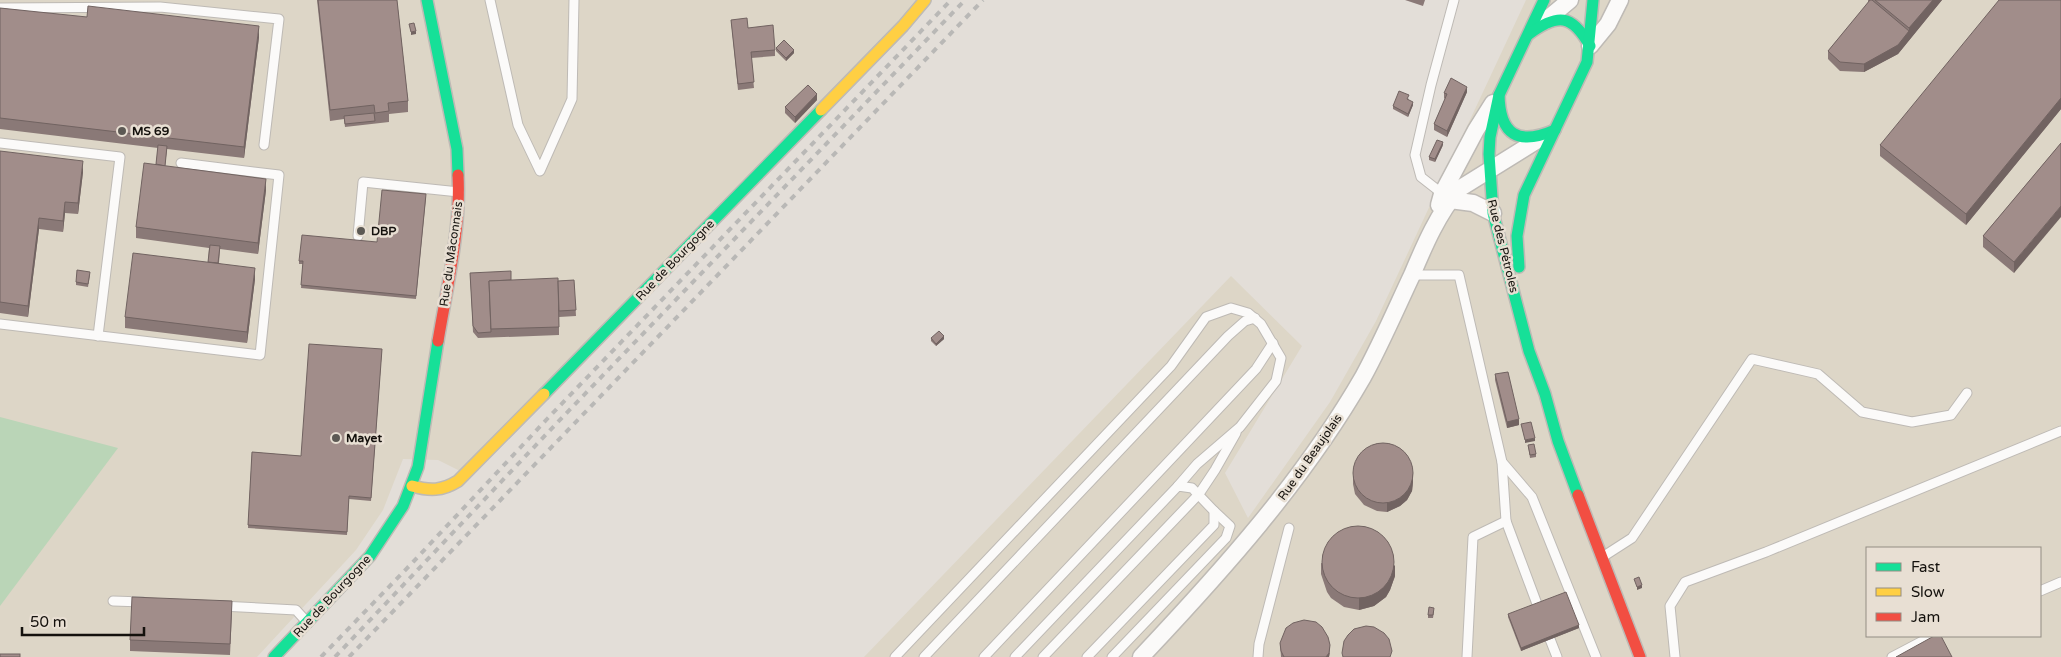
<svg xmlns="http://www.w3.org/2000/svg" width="2061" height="657" viewBox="0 0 2061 657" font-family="'Varela Round',sans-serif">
<rect width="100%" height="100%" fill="#e3ded8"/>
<g fill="#ddd6c7" fill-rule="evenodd">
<path d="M 0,0 L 922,0 L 460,471 L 438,460 L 403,459 L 383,510 L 356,550 L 257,657 L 0,657 Z"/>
<path d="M 1526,0 L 2061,0 L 2061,657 L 864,657 L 1231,276 L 1302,346 L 1225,473 L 1248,518 L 1330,402 L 1376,321 ZM 1867,548 L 2040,548 L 2040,636 L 1867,636 Z"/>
</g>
<path fill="#bad5b7" d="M 0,417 L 118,448 L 0,606 Z"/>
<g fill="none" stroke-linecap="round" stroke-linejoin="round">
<g stroke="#bebab5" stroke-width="11">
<g id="lane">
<path d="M 490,0 L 518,125 L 540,171 L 572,99 L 574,0"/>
<path d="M 0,8 L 160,7 L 279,19 L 264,145"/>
<path d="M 0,143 L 120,157 L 98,336"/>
<path d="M 1444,195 L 1421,177 L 1415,155 L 1431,85 L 1454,0"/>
<path d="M 358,236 L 363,182 L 459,192"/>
<path d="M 1412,275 L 1459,275 L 1502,462 L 1532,497 L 1596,657"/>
<path d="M 0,324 L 260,355 L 279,175 L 181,163"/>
<path d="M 1502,462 L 1506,521 L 1540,612"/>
<path d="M 1604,556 L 1632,538 L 1752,359 L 1818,374 L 1862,412 L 1912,422 L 1951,415 L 1967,393"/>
<path d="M 2040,591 L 2061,582"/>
<path d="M 113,601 L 143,602"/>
<path d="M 221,606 L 296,610 L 306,621"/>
<path d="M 1546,629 L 1557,657"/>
<path d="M 895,657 L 1171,366 L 1206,317 L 1231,308 L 1248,313 L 1261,324 L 1281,358 L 1276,381 L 1240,427 L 1197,464 L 1178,486"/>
<path d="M 924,657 L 1228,336 L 1245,321 L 1255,318"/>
<path d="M 984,657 L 1256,369 L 1273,343"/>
<path d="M 1015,657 L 1178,486 L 1192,488 L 1214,511 L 1214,525 L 1087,657"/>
<path d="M 1043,657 L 1199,494 L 1215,470 L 1236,433"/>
<path d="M 1112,657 L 1226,538 L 1230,526 L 1214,511"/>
<path d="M 1258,657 L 1259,644 L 1289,528"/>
<path d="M 1467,657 L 1473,537 L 1506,521"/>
<path d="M 1675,657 L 1670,606 L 1685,582 L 1766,552 L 2061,431"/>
<path d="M 1892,657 L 1932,636"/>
</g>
</g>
<g stroke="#bebab5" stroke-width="19">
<g id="street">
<path d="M 1545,21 L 1570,0"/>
<path d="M 1590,46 L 1608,24 L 1620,0"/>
<path d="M 1450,200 L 1473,203 L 1493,213"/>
<path d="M 1439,205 L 1442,194 L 1476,130 L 1493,103"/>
<path d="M 1141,657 C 1223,570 1303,481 1363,377 C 1381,344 1396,309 1412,275 C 1425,244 1438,214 1459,189 L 1541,138"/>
</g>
</g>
<g stroke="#bebab5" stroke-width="14">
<g id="fast">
<path d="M 427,0 L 457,149 L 458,175"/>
<path d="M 1544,0 L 1499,95 C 1500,135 1518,146 1555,130"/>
<path d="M 1529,34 C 1558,13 1572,14 1590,46"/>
<path d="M 1499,95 L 1490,137 L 1489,154 L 1493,213 L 1529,351 L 1545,394 L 1558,441 L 1578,495"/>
<path d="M 1519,267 L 1517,236 L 1524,195 L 1587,62 L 1593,0"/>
<path d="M 544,394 L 821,110"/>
<path d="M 274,657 L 370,556 L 403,506 L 418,467 L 438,341"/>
</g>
</g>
<g stroke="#bebab5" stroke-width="14">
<g id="slow">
<path d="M 821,110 L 903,26 L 925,0"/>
<path d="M 412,486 C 430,491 442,491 458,481 L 544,394"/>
</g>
</g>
<g stroke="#bebab5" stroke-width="14">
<g id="jam">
<path d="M 438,341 C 447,287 461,230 458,175"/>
<path d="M 1578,495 L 1640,657"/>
</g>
</g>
<use href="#lane" stroke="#fbfaf9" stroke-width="9"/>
<use href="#street" stroke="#fbfaf9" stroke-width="16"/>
<use href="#fast" stroke="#16e098" stroke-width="11"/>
<use href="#slow" stroke="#ffcf43" stroke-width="11"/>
<use href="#jam" stroke="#f24e42" stroke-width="11"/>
<g stroke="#b9b8b6" stroke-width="4" stroke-dasharray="6 6" stroke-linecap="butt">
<path d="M 321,657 L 414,561 L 548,418 L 951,0"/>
<path d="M 335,657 L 555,425 L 965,0"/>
<path d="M 349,657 L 983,0"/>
</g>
</g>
<g fill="#8a7977">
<path d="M 317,0 L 397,0 L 408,101 L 408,112 L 389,114 L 389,122 L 345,127 L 344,119 L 330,121 Z"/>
<path d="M 1405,0 L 1425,0 L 1423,6 Z"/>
<path d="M 1868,0 L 1942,0 L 1898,54 L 1864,72 L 1840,71 L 1828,59 L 1828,51 L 1868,3 Z"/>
<path d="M 2061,0 L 2061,109 L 1966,225 L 1880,156 L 1880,145 Z"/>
<path d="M 0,8 L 259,37 L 244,158 L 167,149 L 165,166 L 266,190 L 258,254 L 220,249 L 219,263 L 255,279 L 247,343 L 125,328 L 125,317 L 208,262 L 209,248 L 136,238 L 136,227 L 156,164 L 158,148 L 0,129 Z"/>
<path d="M 731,20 L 748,28 L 775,50 L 775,56 L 751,58 L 754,88 L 738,90 Z"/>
<path d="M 776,48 L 794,53 L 786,61 L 776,51 Z"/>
<path d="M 1467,92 L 1447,137 L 1434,130 L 1434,124 L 1445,99 L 1444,98 L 1444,93 Z"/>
<path d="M 1409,98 L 1408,99 L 1413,105 L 1408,117 L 1393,109 L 1393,106 Z"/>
<path d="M 817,100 L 795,123 L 785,113 L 785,107 Z"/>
<path d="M 2061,143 L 2014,273 L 1983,247 L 1983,236 Z"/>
<path d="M 1443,145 L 1435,162 L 1429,160 L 1429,157 Z"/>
<path d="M 0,151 L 83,172 L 78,214 L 65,213 L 63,232 L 39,229 L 28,317 L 0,313 Z"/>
<path d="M 426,197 L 416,299 L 301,288 L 303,264 L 299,264 L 299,261 L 377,242 Z"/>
<path d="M 470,273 L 511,280 L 558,281 L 574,280 L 576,316 L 559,317 L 559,335 L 478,338 L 473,332 Z"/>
<path d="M 90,275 L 88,287 L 76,285 L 76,282 Z"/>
<path d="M 931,338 L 944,339 L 936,346 L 931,341 Z"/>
<path d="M 382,349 L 371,501 L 349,499 L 347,535 L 248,528 L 252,452 L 301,456 Z"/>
<path d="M 1495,374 L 1519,425 L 1507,428 L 1495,380 Z"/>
<path d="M 1528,445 L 1536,454 L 1536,457 L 1530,458 Z"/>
<path d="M 1353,476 L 1413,482 L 1412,491 L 1407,500 L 1400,506 L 1387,512 L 1377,511 L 1364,505 L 1355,494 L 1353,484 Z"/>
<path d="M 1321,563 L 1395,576 L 1390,590 L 1386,597 L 1374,606 L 1359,610 L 1344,607 L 1331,598 L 1327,592 L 1321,574 Z"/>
<path d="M 1434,611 L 1433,618 L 1428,618 L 1428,615 Z"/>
<path d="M 232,612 L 230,655 L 130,651 L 130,640 Z"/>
<path d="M 1508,614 L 1579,628 L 1521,651 L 1508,617 Z"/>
<path d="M 1280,643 L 1330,653 L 1329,657 L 1281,657 Z"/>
</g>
<g fill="#716361">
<path d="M 1933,0 L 1942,0 L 1898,54 L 1864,72 L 1864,64 L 1909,31 L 1909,28 Z"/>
<path d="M 259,26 L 259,37 L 244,158 L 244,147 Z"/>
<path d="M 416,31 L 416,34 L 411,35 L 411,32 Z"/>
<path d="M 794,50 L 794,53 L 786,61 L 786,58 Z"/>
<path d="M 1467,87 L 1467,92 L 1447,137 L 1447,131 Z"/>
<path d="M 817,94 L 817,100 L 795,123 L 795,117 Z"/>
<path d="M 2061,98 L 2061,109 L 1966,225 L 1966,214 Z"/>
<path d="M 1413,102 L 1413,105 L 1408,117 L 1408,114 Z"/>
<path d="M 1443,142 L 1443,145 L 1435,162 L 1435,159 Z"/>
<path d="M 83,161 L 83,172 L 78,214 L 78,203 Z"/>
<path d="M 266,179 L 266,190 L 258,254 L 258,243 Z"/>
<path d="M 65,202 L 65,213 L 63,232 L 63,221 Z"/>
<path d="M 2061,206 L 2061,217 L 2014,273 L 2014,262 Z"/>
<path d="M 39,218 L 39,229 L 28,317 L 28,306 Z"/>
<path d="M 255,268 L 255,279 L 247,343 L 247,332 Z"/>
<path d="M 944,336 L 944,339 L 936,346 L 936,344 Z"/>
<path d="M 1519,419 L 1519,425 L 1507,428 L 1507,422 Z"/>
<path d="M 1535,438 L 1535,441 L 1525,443 L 1525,440 Z"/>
<path d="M 1413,473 L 1413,482 L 1412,491 L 1407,500 L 1400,506 L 1387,512 L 1387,503 Z"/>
<path d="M 1395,565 L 1395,576 L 1390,590 L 1386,597 L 1374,606 L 1359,610 L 1359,598 Z"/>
<path d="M 1642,585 L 1642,588 L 1637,590 L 1637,587 Z"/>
<path d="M 1579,625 L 1579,628 L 1521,651 L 1521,648 Z"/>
<path d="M 1330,645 L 1329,657 L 1326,657 Z"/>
</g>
<g fill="#a18d8a" stroke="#716361">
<path d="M 318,0 L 397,0 L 408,101 L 388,103 L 389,111 L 375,113 L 374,105 L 330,110 Z"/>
<path d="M 1870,0 L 1872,0 L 1909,31 L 1898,45 L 1864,64 L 1840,62 L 1828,51 Z"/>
<path d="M 1875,0 L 1933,0 L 1909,28 Z"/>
<path d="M 1999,0 L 2061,0 L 2061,98 L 1966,214 L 1880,145 Z"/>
<path d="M 88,6 L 259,26 L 244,147 L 0,118 L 0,8 L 87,17 Z"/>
<path d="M 747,18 L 748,28 L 773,25 L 775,50 L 751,52 L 754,82 L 738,84 L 731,20 Z"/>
<path d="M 414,23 L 416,31 L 411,32 L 409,24 Z"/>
<path d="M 784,40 L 794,50 L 786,58 L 776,48 Z"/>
<path d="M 1451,78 L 1467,87 L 1447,131 L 1434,124 L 1447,94 L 1444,93 Z"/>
<path d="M 808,85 L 817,94 L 795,117 L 785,107 Z"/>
<path d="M 1399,91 L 1409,95 L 1407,99 L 1413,102 L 1408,114 L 1393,106 Z"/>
<path d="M 374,113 L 375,121 L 345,124 L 344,116 Z"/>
<path d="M 1437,140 L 1443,142 L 1435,159 L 1429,157 Z"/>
<path d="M 2061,143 L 2061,206 L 2014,262 L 1983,236 Z"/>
<path d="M 158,145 L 167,146 L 165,166 L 156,164 Z"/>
<path d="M 0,151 L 83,161 L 78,203 L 65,202 L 63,221 L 39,218 L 28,306 L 0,302 Z"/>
<path d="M 144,163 L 266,179 L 258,243 L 136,227 Z"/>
<path d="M 382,190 L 426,194 L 416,296 L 301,285 L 303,261 L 299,261 L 302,235 L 377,242 Z"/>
<path d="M 210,245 L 220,246 L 218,263 L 208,262 Z"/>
<path d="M 133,253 L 255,268 L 247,332 L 125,317 Z"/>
<path d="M 77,270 L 90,272 L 88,284 L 76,282 Z"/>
<path d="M 511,271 L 511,280 L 489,281 L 491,332 L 478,333 L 473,326 L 470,273 Z"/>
<path d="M 558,278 L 559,327 L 491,329 L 489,281 Z"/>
<path d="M 574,280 L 576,310 L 559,311 L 558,281 Z"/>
<path d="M 939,331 L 944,336 L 936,344 L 931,338 Z"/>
<path d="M 309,344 L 382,349 L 371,498 L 349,496 L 347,532 L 248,525 L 252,452 L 301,456 Z"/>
<path d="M 1508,372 L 1519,419 L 1507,422 L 1495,374 Z"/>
<path d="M 1531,422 L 1535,438 L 1525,440 L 1521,424 Z"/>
<circle cx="1383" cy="473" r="30"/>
<path d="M 1534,444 L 1536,454 L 1530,455 L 1528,445 Z"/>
<circle cx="1358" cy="562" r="36"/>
<path d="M 1639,577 L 1642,585 L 1637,587 L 1634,579 Z"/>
<path d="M 1566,592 L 1579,625 L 1521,648 L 1508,614 Z"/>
<path d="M 132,597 L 232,601 L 230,644 L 130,640 Z"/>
<path d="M 1429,607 L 1434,608 L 1433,615 L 1428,615 Z"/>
<path d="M 1304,620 L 1316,622 L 1322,627 L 1328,637 L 1330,645 L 1329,653 L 1326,657 L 1284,657 L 1281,651 L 1280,643 L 1286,628 L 1293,623 Z"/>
<path d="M 1366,626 L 1374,627 L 1384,633 L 1389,639 L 1392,651 L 1390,657 L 1343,657 L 1342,653 L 1344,641 L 1348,635 L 1354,629 Z"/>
<path d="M 1934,636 L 1941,636 L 1952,657 L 1896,657 Z"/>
<rect x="0" y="654" width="20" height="3"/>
</g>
<g fill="#5c5954" stroke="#e8dfd3" stroke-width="2">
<circle cx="122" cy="131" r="5"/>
<circle cx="361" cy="231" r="5"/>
<circle cx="336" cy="438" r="5"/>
</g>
<g text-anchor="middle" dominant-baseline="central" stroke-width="5" stroke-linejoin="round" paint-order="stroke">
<g font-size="12" font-weight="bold" fill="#14110d" stroke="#e8dfd3" text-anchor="start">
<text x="132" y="131">MS 69</text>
<text x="371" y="231">DBP</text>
<text x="346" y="438">Mayet</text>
</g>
<g font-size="12" fill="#14110d" stroke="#e8dfd3">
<text transform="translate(1503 246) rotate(76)">Rue des Pétroles</text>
<text transform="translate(451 254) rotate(-82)">Rue du Mâconnais</text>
<text transform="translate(675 260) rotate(-46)">Rue de Bourgogne</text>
<text transform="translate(1310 457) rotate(-55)">Rue du Beaujolais</text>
<text transform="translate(332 596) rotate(-47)">Rue de Bourgogne</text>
</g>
</g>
<rect x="1866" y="547" width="175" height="90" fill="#e8dfd3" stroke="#938d84"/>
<rect x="1876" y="563" width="25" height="8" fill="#16e098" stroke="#938d84"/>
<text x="1911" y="572" font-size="15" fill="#14110d">Fast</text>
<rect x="1876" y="588" width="25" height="8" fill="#ffcf43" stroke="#938d84"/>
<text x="1911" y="597" font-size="15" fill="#14110d">Slow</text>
<rect x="1876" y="613" width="25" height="8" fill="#f24e42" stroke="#938d84"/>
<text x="1911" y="622" font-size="15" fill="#14110d">Jam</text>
<path d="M22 627v8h122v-8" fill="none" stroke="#14110d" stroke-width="2.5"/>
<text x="30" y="627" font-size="15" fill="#14110d" stroke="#e8dfd3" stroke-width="4" paint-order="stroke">50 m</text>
</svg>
